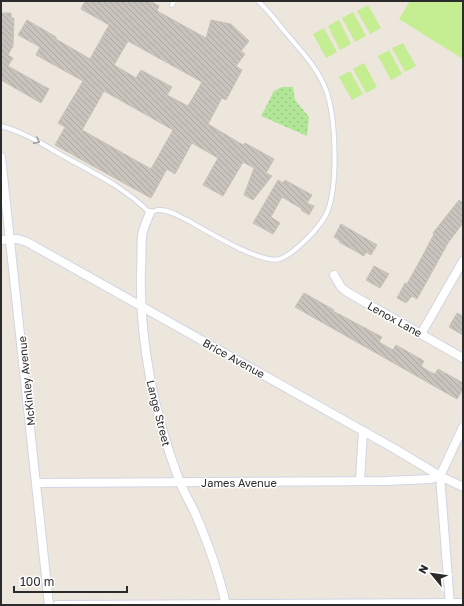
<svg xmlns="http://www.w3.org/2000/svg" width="464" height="606" viewBox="0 0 464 606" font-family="'Golos Text',sans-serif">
<defs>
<pattern id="green-dots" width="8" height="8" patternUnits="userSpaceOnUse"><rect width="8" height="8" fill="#b1e696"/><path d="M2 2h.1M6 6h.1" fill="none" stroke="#98c581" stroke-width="1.8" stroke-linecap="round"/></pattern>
<pattern id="building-back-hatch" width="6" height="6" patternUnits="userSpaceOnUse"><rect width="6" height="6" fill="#c8c3bc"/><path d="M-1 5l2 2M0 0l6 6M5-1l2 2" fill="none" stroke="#aca8a2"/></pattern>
</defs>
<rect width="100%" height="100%" fill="#ede6dc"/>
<path fill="url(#green-dots)" d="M 282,87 L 293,87 L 295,100 L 309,117 L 307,136 L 261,116 L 274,91 Z"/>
<g fill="#c5ed92">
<path d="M 410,1 L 463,1 L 463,59 L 399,19 Z"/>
<path d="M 368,5 L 381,28 L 370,34 L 357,11 Z"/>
<path d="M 353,12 L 366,36 L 355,42 L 342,18 Z"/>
<path d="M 339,20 L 351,44 L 340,50 L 328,26 Z"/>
<path d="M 324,28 L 337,52 L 326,58 L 313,34 Z"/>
<path d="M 403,43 L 416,66 L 405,72 L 392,48 Z"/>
<path d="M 389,50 L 402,74 L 391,80 L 378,56 Z"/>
<path d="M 364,63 L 377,87 L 366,93 L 353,69 Z"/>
<path d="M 350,71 L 363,94 L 352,100 L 339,77 Z"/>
</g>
<g fill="url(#building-back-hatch)" stroke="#c9c2b6" fill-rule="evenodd">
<path d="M 85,1 L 150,1 L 159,6 L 157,11 L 206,38 L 211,20 L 231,24 L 249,41 L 241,51 L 245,54 L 236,66 L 242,70 L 226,100 L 222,98 L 208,124 L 243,145 L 245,143 L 274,159 L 266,173 L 272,176 L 253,200 L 244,195 L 254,168 L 243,162 L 223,196 L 203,185 L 218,158 L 192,143 L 175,174 L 167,169 L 151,198 L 55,145 L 65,127 L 58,123 L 83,81 L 36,55 L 40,47 L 18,35 L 27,20 L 56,37 L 56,39 L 90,59 L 109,25 L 81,9 ZM 128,41 L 202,82 L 188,106 L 167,95 L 172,87 L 141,70 L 136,78 L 114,65 ZM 104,91 L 173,130 L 151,169 L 82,130 Z"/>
<path d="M 1,13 L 11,13 L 11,18 L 14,18 L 13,46 L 8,55 L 13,58 L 8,66 L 49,89 L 41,103 L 1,80 L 1,40 L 3,38 L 1,35 Z"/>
<path d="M 278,180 L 283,183 L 285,180 L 312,195 L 307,203 L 314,206 L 309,215 L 301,210 L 302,209 L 282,197 L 271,217 L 280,223 L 273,234 L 253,223 Z"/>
<path d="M 459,200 L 463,203 L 463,223 L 448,243 L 417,299 L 412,296 L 406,303 L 397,298 L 405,283 L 407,284 L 422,257 L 434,234 L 433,233 Z"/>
<path d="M 341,224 L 377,245 L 371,255 L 366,252 L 364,256 L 339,242 L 340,241 L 334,237 Z"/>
<path d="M 374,266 L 389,274 L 380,288 L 366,280 Z"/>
<path d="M 304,293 L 334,310 L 333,311 L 382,337 L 379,342 L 393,350 L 396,345 L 424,361 L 421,366 L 430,372 L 435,374 L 438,369 L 463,383 L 463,389 L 457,399 L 295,307 Z"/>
<path d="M 457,313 L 463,316 L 463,335 L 449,327 Z"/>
</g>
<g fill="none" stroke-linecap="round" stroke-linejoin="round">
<g stroke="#d1d5e4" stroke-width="6">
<g id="service">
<path d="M 172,5 L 174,1"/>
<path d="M 1,126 C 24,132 44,145 65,157 C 96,174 125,188 150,213 C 153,212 156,210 158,210 C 168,209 178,216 187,220 C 205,230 262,265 280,259 C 295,253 323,225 328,210 C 338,182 336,117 326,90 C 318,68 301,51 286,33 C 277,22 269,11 258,1"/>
</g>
</g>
<g stroke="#d1d5e4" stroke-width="10">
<g id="minor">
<path d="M 1,157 L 49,605"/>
<path d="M 150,213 C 147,220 143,228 142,236 C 141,246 142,258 141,269 C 139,341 154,413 179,480 C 183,491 190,502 195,513 C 208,543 219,573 226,605"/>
<path d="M 1,240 L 18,239 L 27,242 L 395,449 L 440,476 L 463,487"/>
<path d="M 334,275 L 341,287 L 347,292 L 463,358"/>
<path d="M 421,334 L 463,261"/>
<path d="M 360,481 L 363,431"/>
<path d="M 36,483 L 386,481 L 431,479 L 440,476"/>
<path d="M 57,605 L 463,603"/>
<path d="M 450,605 L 440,476 L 463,427"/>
</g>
</g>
<use href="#service" stroke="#fff" stroke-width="4"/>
<use href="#minor" stroke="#fff" stroke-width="8"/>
</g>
<defs><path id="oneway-chevron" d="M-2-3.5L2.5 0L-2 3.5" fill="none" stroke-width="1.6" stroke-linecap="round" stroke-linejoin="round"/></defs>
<use stroke="#a0a0a0" href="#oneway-chevron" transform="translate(37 141) rotate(28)"/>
<g text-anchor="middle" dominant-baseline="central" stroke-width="3" stroke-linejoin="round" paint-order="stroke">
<g font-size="11" fill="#2b2b2b" stroke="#fff">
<text transform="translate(395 319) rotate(29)">Lenox Lane</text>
<text transform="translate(234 358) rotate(29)">Brice Avenue</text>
<text transform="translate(26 381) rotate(-96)">McKinley Avenue</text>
<text transform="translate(159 413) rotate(76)">Lange Street</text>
<text x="239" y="482">James Avenue</text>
</g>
</g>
<rect width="464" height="606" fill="none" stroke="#2b2b2b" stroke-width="4"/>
<g transform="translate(432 574) rotate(299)" stroke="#ffffff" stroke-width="3" paint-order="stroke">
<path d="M0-3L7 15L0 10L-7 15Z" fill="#2b2b2b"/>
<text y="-6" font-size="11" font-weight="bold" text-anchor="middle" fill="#2b2b2b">N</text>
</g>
<path d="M14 586v6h113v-6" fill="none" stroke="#2b2b2b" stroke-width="2"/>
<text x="20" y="586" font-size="12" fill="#2b2b2b" stroke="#ffffff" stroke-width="3" paint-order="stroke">100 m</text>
</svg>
